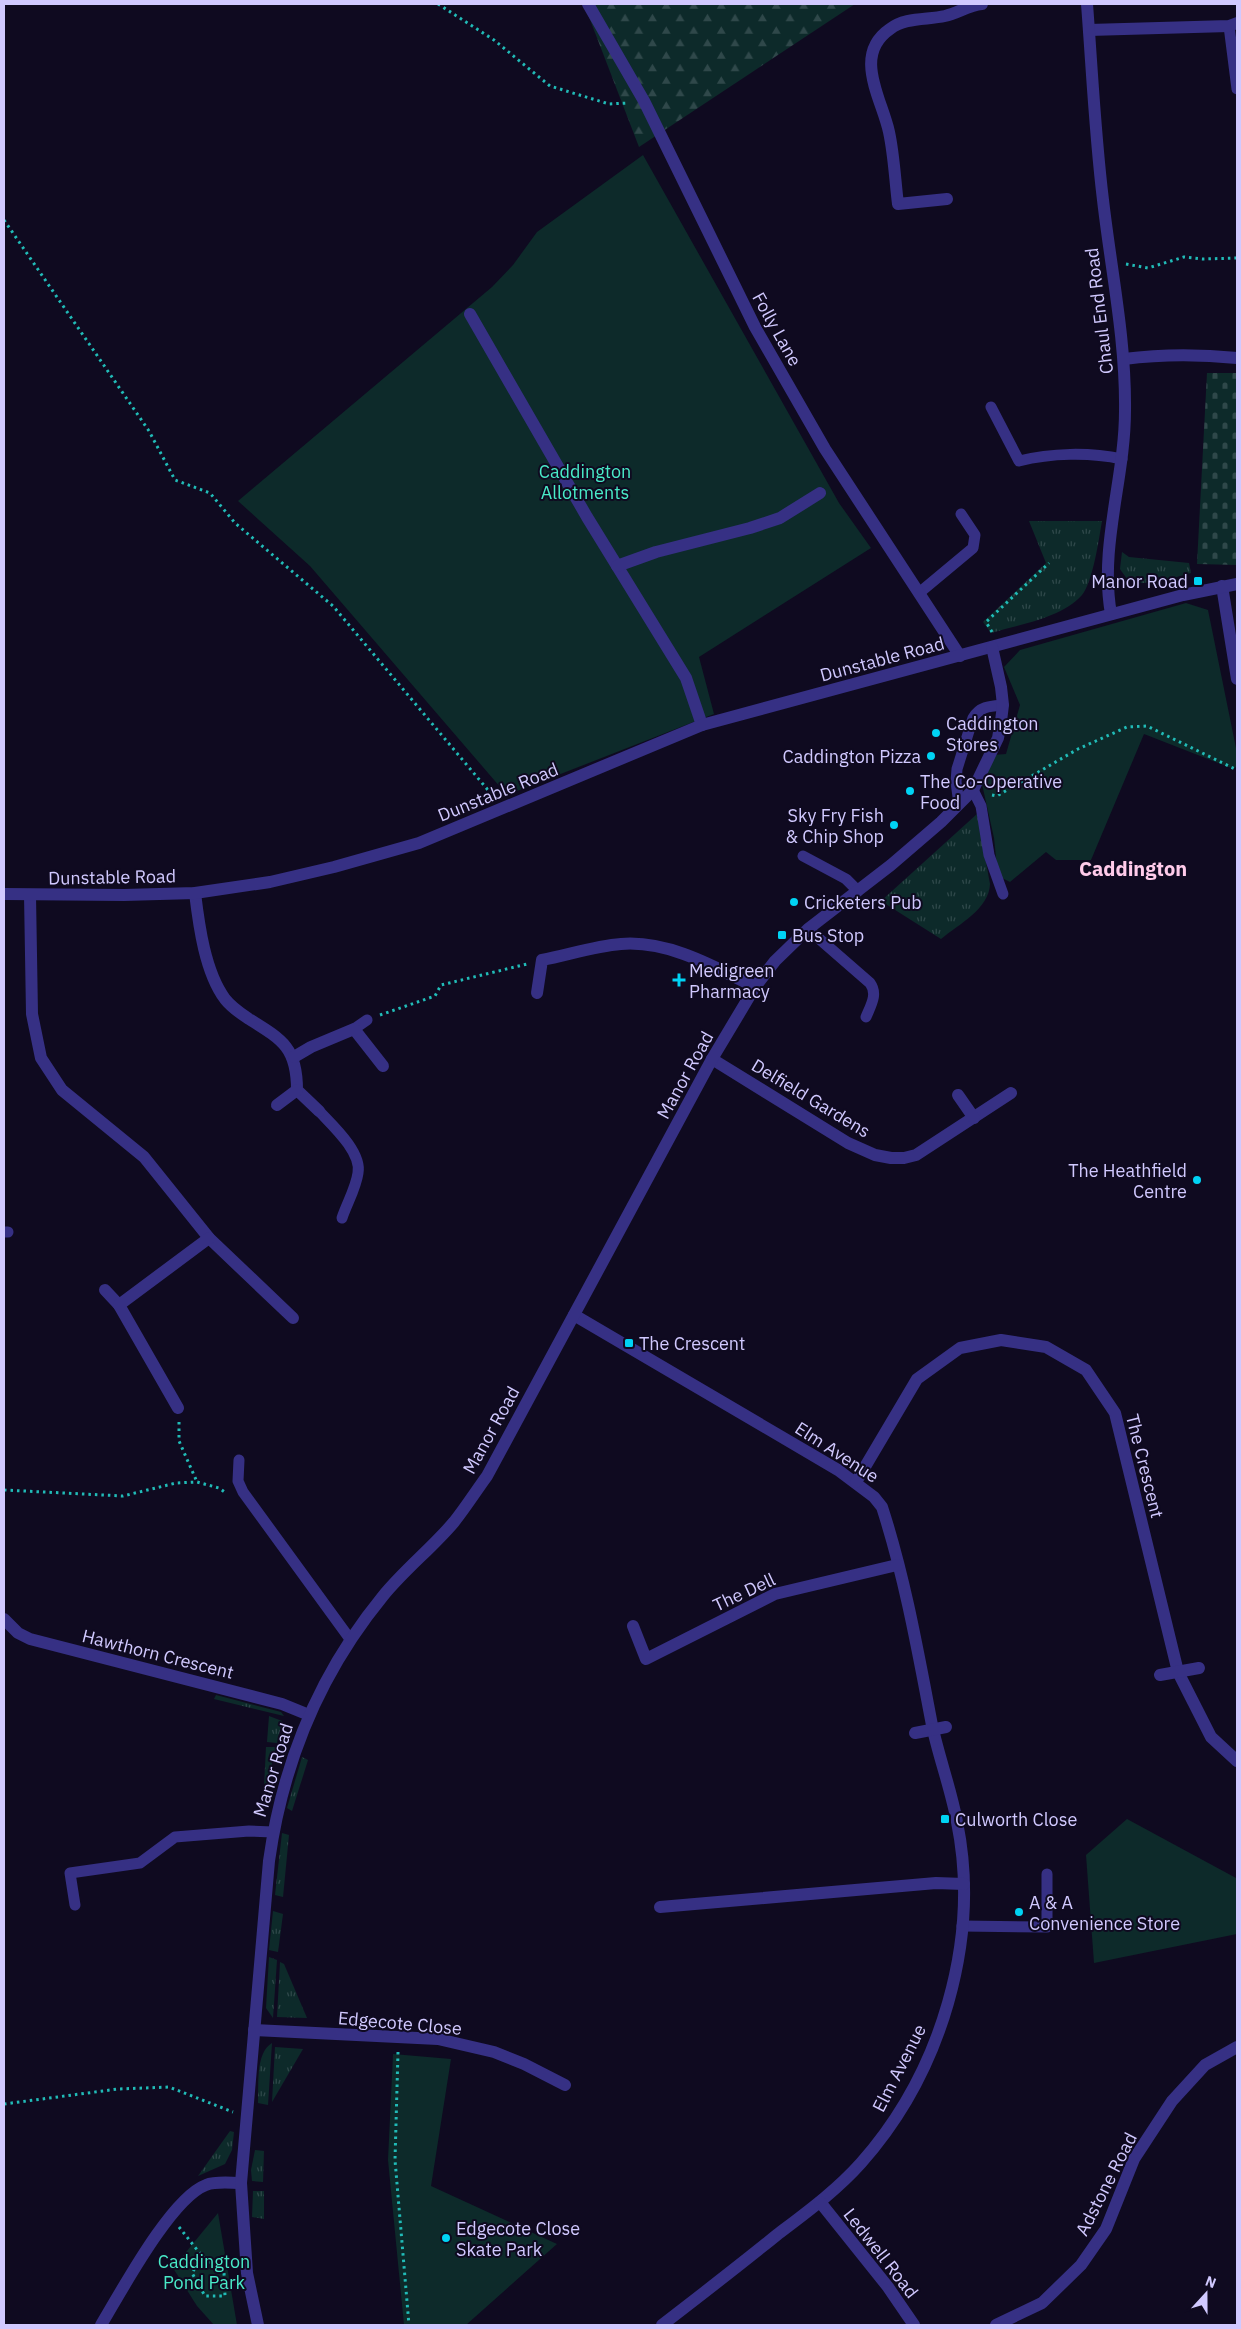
<svg xmlns="http://www.w3.org/2000/svg" width="1241" height="2329" viewBox="0 0 1241 2329" font-family="'IBM Plex Sans',sans-serif">
<defs>
<pattern id="grass-tufts" width="24" height="20" patternUnits="userSpaceOnUse" patternTransform="scale(1.25)"><rect width="24" height="20" fill="#0d2a2a"/><path d="M3 7l-1-3M5 7V3M7 7l1-3M15 17l-1-3M17 17v-4M19 17l1-3" fill="none" stroke="#2f484a"/></pattern>
<pattern id="forest-firs" width="22" height="20" patternUnits="userSpaceOnUse" patternTransform="scale(1.25)"><rect width="22" height="20" fill="#0d2a2a"/><path d="M5 1l3.5 6h-7zM16 11l3.5 6h-7z" fill="#2f484a"/></pattern>
<pattern id="cemetery-stones" width="16" height="16" patternUnits="userSpaceOnUse" patternTransform="scale(1.25)"><rect width="16" height="16" fill="#0d2a2a"/><path d="M2 7V4a2 2 0 0 1 4 0v3zM10 15v-3a2 2 0 0 1 4 0v3z" fill="#2f484a"/></pattern>
</defs>
<rect width="100%" height="100%" fill="#0f0a20"/>
<g fill="url(#grass-tufts)">
<path d="M 1029,521 L 1102,521 C 1099,538 1093,582 1082,595 C 1060,619 1020,624 991,633 L 983,622 L 1046,563 Z"/>
<path d="M 1122,552 L 1129,557 L 1189,563 L 1191,573 C 1176,577 1140,589 1127,579 C 1125,576 1122,572 1120,569 Z"/>
<path d="M 977,814 L 990,884 C 989,909 959,924 941,939 L 881,901 Z"/>
<path d="M 216,1695 L 281,1712 L 284,1716 L 214,1699 Z"/>
<path d="M 269,1716 L 282,1721 L 277,1743 L 267,1742 Z"/>
<path d="M 266,1747 L 276,1747 L 266,1788 L 264,1787 Z"/>
<path d="M 302,1757 L 308,1760 L 292,1811 L 287,1808 Z"/>
<path d="M 282,1833 L 289,1835 L 283,1897 L 275,1895 Z"/>
<path d="M 273,1911 L 283,1914 L 278,1952 L 269,1950 Z"/>
<path d="M 269,1957 L 277,1960 L 273,2018 L 266,2008 Z"/>
<path d="M 280,1962 L 284,1964 L 307,2018 L 277,2017 Z"/>
<path d="M 272,2043 L 268,2105 L 258,2103 C 259,2086 255,2053 272,2043 Z"/>
<path d="M 275,2047 L 303,2049 L 272,2102 Z"/>
<path d="M 230,2131 L 234,2132 L 232,2150 L 225,2164 L 198,2176 Z"/>
<path d="M 255,2150 L 264,2151 L 263,2182 L 252,2181 L 251,2170 Z"/>
<path d="M 253,2191 L 264,2191 L 264,2219 L 252,2217 Z"/>
</g>
<path fill="url(#forest-firs)" d="M 584,4 L 855,4 L 639,147 Z"/>
<path fill="url(#cemetery-stones)" d="M 1207,373 L 1237,373 L 1237,565 L 1197,564 Z"/>
<g fill="#0d2a2a">
<path d="M 643,155 L 839,503 L 871,548 L 699,657 L 714,714 L 507,795 L 310,566 L 238,501 L 492,287 L 513,265 L 537,232 Z"/>
<path d="M 1186,603 L 1208,610 L 1237,753 L 1237,767 L 1231,768 L 1144,734 L 1091,860 L 1056,860 L 1046,852 L 1010,882 L 1002,878 L 997,867 L 994,838 L 982,784 L 993,755 L 1006,754 L 1020,705 L 1004,667 L 1020,650 Z"/>
<path d="M 1127,1819 L 1236,1878 L 1237,1934 L 1094,1963 L 1086,1855 Z"/>
<path d="M 393,2054 L 451,2059 L 431,2186 L 557,2244 L 466,2325 L 404,2325 L 388,2160 Z"/>
<path d="M 218,2213 L 237,2325 L 214,2325 L 197,2306 L 173,2268 Z"/>
</g>
<g fill="none" stroke-linecap="round" stroke-linejoin="round">
<g stroke="#21bbb7" stroke-width="3" stroke-dasharray="2.5 4" stroke-linecap="butt">
<path d="M 438,4 L 494,40 L 550,86 L 609,104 L 628,103"/>
<path d="M 4,220 L 149,431 L 175,480 L 210,493 L 235,523 L 333,606 L 493,796"/>
<path d="M 1126,264 L 1148,268 L 1184,257 L 1203,259 L 1237,258"/>
<path d="M 992,632 L 986,622 L 1049,563"/>
<path d="M 992,795 L 997,796 L 1078,749 L 1127,727 L 1147,726 L 1237,770"/>
<path d="M 380,1015 L 435,996 L 441,985 L 527,964"/>
<path d="M 179,1422 L 179,1441 L 197,1482"/>
<path d="M 4,1490 L 123,1496 L 176,1483 L 197,1482 L 219,1488 L 226,1493"/>
<path d="M 398,2052 L 395,2160 L 409,2325"/>
<path d="M 4,2104 L 118,2089 L 169,2087 L 233,2112"/>
<path d="M 179,2227 L 202,2256 L 192,2273 L 205,2296 L 225,2296 L 224,2273 L 202,2256"/>
</g>
<g stroke="#363084" stroke-width="11">
<path d="M 1229,26 L 1237,89"/>
<path d="M 991,407 L 1019,461 C 1051,453 1089,452 1122,459"/>
<path d="M 919,593 L 973,548 L 975,535 L 961,514"/>
<path d="M 973,790 L 981,806 L 989,855 L 1003,894"/>
<path d="M 959,804 L 956,782 L 957,769 L 973,718 C 980,706 991,706 1003,705"/>
<path d="M 803,856 L 846,879 L 858,891"/>
<path d="M 808,929 L 870,983 C 878,994 871,1005 866,1017"/>
<path d="M 354,1029 L 367,1020"/>
<path d="M 319,1111 C 332,1125 362,1152 358,1173 C 356,1188 347,1203 342,1218"/>
<path d="M 4,1232 L 8,1232"/>
<path d="M 239,1460 L 238,1481 L 243,1492 L 350,1639"/>
<path d="M 75,1905 L 70,1873 L 140,1863 L 175,1837 L 249,1831 L 273,1832"/>
<path d="M 962,1926 L 1047,1927 L 1047,1874"/>
</g>
<g stroke="#363084" stroke-width="12">
<path d="M 588,4 L 644,101 L 755,327 L 825,449 L 960,656"/>
<path d="M 1089,30 L 1229,26 L 1237,23"/>
<path d="M 947,199 L 898,204 C 895,180 894,155 889,132 C 882,99 852,55 890,29 C 905,17 927,20 945,16 C 958,13 969,5 982,4"/>
<path d="M 470,314 L 587,517 L 686,678 L 702,725"/>
<path d="M 1124,359 C 1162,354 1198,354 1237,358"/>
<path d="M 617,566 L 656,552 L 750,528 L 780,518 L 820,493"/>
<path d="M 1222,586 L 1237,679"/>
<path d="M 195,893 C 199,926 205,972 225,999 C 232,1008 240,1013 249,1019 C 283,1040 297,1048 297,1090 L 319,1111"/>
<path d="M 30,895 L 32,1014 L 41,1058 L 62,1090 L 144,1157 L 209,1238 L 293,1318"/>
<path d="M 537,993 L 542,960 C 568,955 595,946 621,944 C 668,940 715,967 755,987"/>
<path d="M 294,1057 L 311,1047 L 354,1029 L 383,1066"/>
<path d="M 712,1059 L 848,1143 L 875,1155 L 891,1158 L 904,1158 L 916,1155 L 1011,1093"/>
<path d="M 958,1095 L 974,1118"/>
<path d="M 277,1105 L 297,1090"/>
<path d="M 105,1290 L 119,1305"/>
<path d="M 574,1315 L 838,1470 L 874,1497 L 882,1507 C 905,1578 918,1652 932,1725 C 939,1758 951,1789 957,1822 C 981,1940 941,2073 861,2163 C 837,2190 807,2212 778,2234 C 740,2265 701,2295 662,2325"/>
<path d="M 178,1408 L 119,1305 L 209,1238"/>
<path d="M 856,1482 L 917,1379 L 960,1348 L 1001,1340 L 1046,1347 L 1086,1370 L 1115,1413 L 1178,1672 L 1211,1737 L 1237,1761"/>
<path d="M 4,1619 L 18,1633 L 30,1639 L 282,1704 L 309,1715"/>
<path d="M 633,1626 L 646,1659 L 775,1594 L 897,1565"/>
<path d="M 1160,1675 L 1199,1668"/>
<path d="M 915,1733 L 946,1727"/>
<path d="M 660,1907 L 936,1883 L 964,1884"/>
<path d="M 254,2030 L 438,2039 L 494,2052 L 524,2064 L 565,2085"/>
<path d="M 820,2202 L 888,2287 L 914,2325"/>
<path d="M 101,2325 C 121,2292 171,2198 206,2185 C 216,2181 230,2183 241,2183"/>
<path d="M 996,2325 L 1042,2303 L 1081,2265 L 1106,2229 L 1134,2159 L 1172,2101 L 1205,2065 L 1237,2047"/>
</g>
<g stroke="#363084" stroke-width="12">
<path d="M 1087,4 C 1092,69 1095,135 1103,200 C 1111,270 1126,340 1125,411 C 1125,478 1099,547 1111,614"/>
<path d="M 4,894 L 124,895 L 195,893 L 270,882 L 334,867 L 419,843 L 702,725 L 1183,595 L 1237,584"/>
<path d="M 258,2325 L 247,2273 L 241,2183 L 269,1861 C 283,1761 319,1674 383,1596 C 404,1570 432,1548 454,1522 C 466,1507 476,1491 487,1476 L 712,1059 L 755,987 L 775,961 L 808,929 L 891,865 L 941,822 L 973,790 L 998,738 L 1001,721 L 1003,705 L 1001,687 L 992,647"/>
</g>
</g>
<g fill="#00d3f4" stroke="#0f0a20" stroke-width="2">
<rect x="1193" y="576" width="10" height="10" rx="2.5"/>
<circle cx="936" cy="733" r="5"/>
<circle cx="931" cy="756" r="5"/>
<circle cx="910" cy="791" r="5"/>
<circle cx="894" cy="825" r="5"/>
<circle cx="794" cy="902" r="5"/>
<rect x="777" y="930" width="10" height="10" rx="2.5"/>
<path d="M676.5 972.5h5v5h5v5h-5v5h-5v-5h-5v-5h5z"/>
<circle cx="1197" cy="1180" r="5"/>
<rect x="624" y="1338" width="10" height="10" rx="2.5"/>
<rect x="940" y="1814" width="10" height="10" rx="2.5"/>
<circle cx="1019" cy="1912" r="5"/>
<circle cx="446" cy="2238" r="5"/>
</g>
<g text-anchor="middle" dominant-baseline="central" stroke-width="4" stroke-linejoin="round" paint-order="stroke">
<g font-size="18" fill="#d1c9ff" stroke="#0f0a20">
<text transform="translate(1099 311) rotate(-97)">Chaul End Road</text>
<text transform="translate(777 329) rotate(61)">Folly Lane</text>
<text transform="translate(882 659) rotate(-15)">Dunstable Road</text>
<text transform="translate(498 792) rotate(-22)">Dunstable Road</text>
<text transform="translate(112 877) rotate(-1)">Dunstable Road</text>
<text transform="translate(685 1075) rotate(-61)">Manor Road</text>
<text transform="translate(811 1098) rotate(31)">Delfield Gardens</text>
<text transform="translate(491 1430) rotate(-61)">Manor Road</text>
<text transform="translate(837 1452) rotate(33)">Elm Avenue</text>
<text transform="translate(1145 1466) rotate(76)">The Crescent</text>
<text transform="translate(744 1592) rotate(-25)">The Dell</text>
<text transform="translate(158 1654) rotate(14)">Hawthorn Crescent</text>
<text transform="translate(273 1770) rotate(-73)">Manor Road</text>
<text transform="translate(400 2023) rotate(5)">Edgecote Close</text>
<text transform="translate(899 2068) rotate(-63)">Elm Avenue</text>
<text transform="translate(1106 2184) rotate(-63)">Adstone Road</text>
<text transform="translate(881 2253) rotate(52)">Ledwell Road</text>
</g>
<g font-size="18" fill="#49eac8" stroke="#0f0a20">
<text x="585" y="471">Caddington<tspan x="585" dy="21">Allotments</tspan></text>
<text x="204" y="2261">Caddington<tspan x="204" dy="21">Pond Park</tspan></text>
</g>
<g font-size="18" fill="#d1c9ff" stroke="#0f0a20" text-anchor="start">
<text x="1188" y="581" text-anchor="end">Manor Road</text>
<text x="946" y="723">Caddington<tspan x="946" dy="21">Stores</tspan></text>
<text x="921" y="756" text-anchor="end">Caddington Pizza</text>
<text x="920" y="781">The Co-Operative<tspan x="920" dy="21">Food</tspan></text>
<text x="884" y="815" text-anchor="end">Sky Fry Fish<tspan x="884" dy="21">&amp; Chip Shop</tspan></text>
<text x="804" y="902">Cricketers Pub</text>
<text x="792" y="935">Bus Stop</text>
<text x="689" y="970">Medigreen<tspan x="689" dy="21">Pharmacy</tspan></text>
<text x="1187" y="1170" text-anchor="end">The Heathfield<tspan x="1187" dy="21">Centre</tspan></text>
<text x="639" y="1343">The Crescent</text>
<text x="955" y="1819">Culworth Close</text>
<text x="1029" y="1902">A &amp; A<tspan x="1029" dy="21">Convenience Store</tspan></text>
<text x="456" y="2228">Edgecote Close<tspan x="456" dy="21">Skate Park</tspan></text>
</g>
<g font-size="20" font-weight="bold" fill="#ffcbea" stroke="#0f0a20">
<text x="1133" y="868">Caddington</text>
</g>
</g>
<rect width="1241" height="2329" fill="none" stroke="#d1c9ff" stroke-width="10"/>
<g transform="translate(1206 2294) rotate(21)" stroke="#0f0a20" stroke-width="4" paint-order="stroke">
<path d="M0-4L9 19L0 12L-9 19Z" fill="#d1c9ff"/>
<text y="-8" font-size="14" font-weight="bold" text-anchor="middle" fill="#d1c9ff">N</text>
</g>
</svg>
